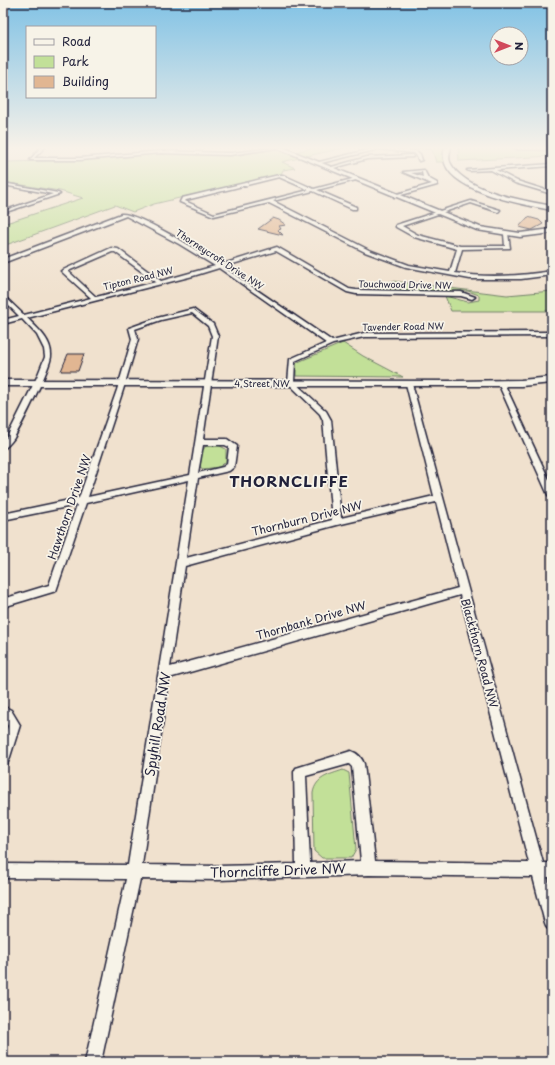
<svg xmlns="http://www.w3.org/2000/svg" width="555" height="1065" viewBox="0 0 555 1065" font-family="'Playpen Sans',sans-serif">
<rect width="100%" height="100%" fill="#f0e1ce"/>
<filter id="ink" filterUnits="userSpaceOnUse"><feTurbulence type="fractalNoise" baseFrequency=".025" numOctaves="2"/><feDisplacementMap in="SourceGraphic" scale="8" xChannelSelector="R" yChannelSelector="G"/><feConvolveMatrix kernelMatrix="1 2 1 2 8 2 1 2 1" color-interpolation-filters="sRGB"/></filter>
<g filter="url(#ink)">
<g fill="#c2e098" stroke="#72816a">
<path d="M 316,147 L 348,147 L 307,156 L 295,152 Z"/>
<path d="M 407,147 L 445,147 L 444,162 L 436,162 L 432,150 Z"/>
<path d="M 458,147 L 552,148 L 552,156 L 459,161 Z"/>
<path d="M 275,149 L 299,158 L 282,162 L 295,168 L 283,170 L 281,174 L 154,204 L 133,212 L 115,205 L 3,246 L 3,224 L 83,198 L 60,191 L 3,182 L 3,166 L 7,162 L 85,160 L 151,153 L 240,155 Z"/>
<path d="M 374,281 L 382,285 L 392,281 L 507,295 L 552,291 L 552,311 L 451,311 L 445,296 L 468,302 L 479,300 L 479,295 L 468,291 L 377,291 Z"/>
<path d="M 343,343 L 363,356 L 403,377 L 296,376 L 296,364 L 298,362 Z"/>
<path d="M 218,445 L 226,449 L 226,462 L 219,467 L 203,469 L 200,467 L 202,451 L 206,446 Z"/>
<path d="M 343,770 L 349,773 L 356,849 L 351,858 L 322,858 L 314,851 L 313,793 C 316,777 329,775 343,770 Z"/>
</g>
<g fill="#e1b692" stroke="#22223b">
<path d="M 528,217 L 539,220 L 543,224 L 532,230 L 519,227 Z"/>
<path d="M 273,218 L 279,220 L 286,225 L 279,226 L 281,229 L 278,230 L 283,235 L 258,229 Z"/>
<path d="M 68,354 L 84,354 L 78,371 L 61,371 Z"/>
</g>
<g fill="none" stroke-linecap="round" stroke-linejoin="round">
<g stroke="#22223b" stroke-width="3">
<g id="street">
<path d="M 41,147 L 45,147 L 34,158 L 80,158 L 161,151 L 230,153 L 283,147 L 230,155 L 161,153 L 80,160 L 30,160 Z"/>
<path d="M 379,147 L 416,151 L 420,154 L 422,160 L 419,161 L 416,155 L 414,153 L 379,149 L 317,164 L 315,163 Z"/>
<path d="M 412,155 L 413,157 L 367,159 L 330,169 L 328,168 L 367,157 Z"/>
<path d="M 552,164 L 552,166 L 496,170 L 517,181 L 552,192 L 552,194 L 515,183 L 491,170 L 469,171 L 467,170 Z"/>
<path d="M 424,170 L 428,178 L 437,183 L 437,185 L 394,197 L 394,195 L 432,184 L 403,172 ZM 422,172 L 423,177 L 411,173 Z"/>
<path d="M 279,175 L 283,175 L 314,189 L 356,178 L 356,180 L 317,190 L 356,207 L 356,209 L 352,209 L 313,191 L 273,201 L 369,250 L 409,265 L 450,272 L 457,249 L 414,237 L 396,227 L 396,225 L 471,201 L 500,210 L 498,212 L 471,203 L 402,226 L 418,235 L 460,246 L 505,246 L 504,234 L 508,233 L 510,248 L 462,249 L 455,273 C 487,278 520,276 552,271 L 552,275 L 521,279 L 470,279 L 406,267 L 365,252 L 269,203 L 214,216 L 180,202 L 182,198 ZM 279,177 L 309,190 L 214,214 L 185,201 L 186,200 Z"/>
<path d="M 3,183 L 58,193 L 60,194 L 3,213 L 3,211 L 53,194 L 3,185 Z"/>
<path d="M 121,214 C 137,212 204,254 220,265 L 277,247 L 349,289 L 356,290 L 461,292 L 475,297 L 472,299 L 461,296 L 356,294 L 347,292 L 276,251 L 223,267 L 332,341 L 364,333 L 552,332 L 552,336 L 364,337 L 333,344 L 295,361 L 294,382 L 326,411 L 331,420 L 341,518 L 434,496 L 406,384 L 409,382 L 412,384 L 543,863 L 552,863 L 552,877 L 547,877 L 552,896 L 552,930 L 547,928 L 545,923 L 533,877 L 369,875 L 219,880 L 140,879 L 101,1062 L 85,1062 L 126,879 L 3,878 L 3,864 L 128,865 L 189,480 L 86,503 L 56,591 L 3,607 L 3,599 L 49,585 L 77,505 L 3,520 L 3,514 L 79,498 L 117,390 L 132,339 L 129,328 L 157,318 L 193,309 L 213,324 L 218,336 L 203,439 L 227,439 L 237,446 L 234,467 L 229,471 L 198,478 L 186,558 L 332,520 L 323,420 L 320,414 L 288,383 L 290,359 L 326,343 L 219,268 L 193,276 L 27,318 C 37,328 52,340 51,356 C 51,367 21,426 14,438 C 11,442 7,447 3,449 L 3,441 L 7,437 L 37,377 L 45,357 L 44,349 L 37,335 L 22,319 L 3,324 L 3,320 L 19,316 L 3,300 L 3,295 L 24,315 L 91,298 L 61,271 L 111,248 L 118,249 L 161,281 L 215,266 L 179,244 L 126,216 L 3,263 L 3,259 ZM 112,252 L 115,252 L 156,282 L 96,297 L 68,271 ZM 192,313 L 208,326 L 212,336 L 190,475 L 88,497 L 123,390 L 138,339 L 135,329 L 161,320 ZM 203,445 L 225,445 L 229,447 L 227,464 L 223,467 L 198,473 ZM 436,502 L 458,588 L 170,667 L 185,566 L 337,525 ZM 460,595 L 529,863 L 375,861 L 364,764 C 362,758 357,753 351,751 L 296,768 L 294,772 L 296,864 L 219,866 L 142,865 L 169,678 ZM 349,764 L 352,767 L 361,861 L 310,863 L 306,776 Z"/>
<path d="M 501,381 L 504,383 L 552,486 L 552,498 L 548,495 L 498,383 Z"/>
<path d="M 7,708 L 11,710 L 20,725 L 9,760 L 7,764 L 3,766 L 3,741 L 8,726 L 5,721 L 3,722 L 3,710 Z"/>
</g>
</g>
<g stroke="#22223b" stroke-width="3">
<g id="secondary">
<path d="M 275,147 L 282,147 L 480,227 L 520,233 L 552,229 L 552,233 L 520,237 L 477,230 Z"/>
<path d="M 445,147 L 451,147 C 450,152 448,157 450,162 C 463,191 524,201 552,206 L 552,210 C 526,205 448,192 444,159 C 443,155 444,151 445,147 Z"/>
<path d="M 514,147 L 552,147 L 552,150 L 517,149 Z"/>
<path d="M 552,377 L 552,383 L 521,386 L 3,386 L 3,380 L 458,381 L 521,380 Z"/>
</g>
</g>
<use href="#street" fill="#f7f3e8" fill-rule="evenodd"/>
<use href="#secondary" fill="#f7f3e8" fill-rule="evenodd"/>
</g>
</g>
<linearGradient id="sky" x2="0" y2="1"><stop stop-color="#81c2e5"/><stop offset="0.5" stop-color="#f8f2e9"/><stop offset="1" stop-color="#f8f2e9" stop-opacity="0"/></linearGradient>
<rect width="555" height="296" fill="url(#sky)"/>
<g text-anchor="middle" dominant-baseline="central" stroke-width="3.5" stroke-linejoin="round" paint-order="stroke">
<g font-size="9" fill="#22223b" stroke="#f7f3e8">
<text transform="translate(220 259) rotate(33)">Thorneycroft Drive NW</text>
<text transform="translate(138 278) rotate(-14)">Tipton Road NW</text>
<text transform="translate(405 284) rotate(1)">Touchwood Drive NW</text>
<text transform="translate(403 326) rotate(-1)">Tavender Road NW</text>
<text x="262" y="383">4 Street NW</text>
</g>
<g font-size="11" fill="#22223b" stroke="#f7f3e8">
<text transform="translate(69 507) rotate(-71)">Hawthorn Drive NW</text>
<text transform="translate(307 518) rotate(-14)">Thornburn Drive NW</text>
<text transform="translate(311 620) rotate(-16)">Thornbank Drive NW</text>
<text transform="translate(480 653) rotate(75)">Blackthorn Road NW</text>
</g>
<g font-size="13" fill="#22223b" stroke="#f7f3e8">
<text transform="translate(157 724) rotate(-81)">Spyhill Road NW</text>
<text transform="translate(278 870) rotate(-2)">Thorncliffe Drive NW</text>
</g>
<g font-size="15" font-weight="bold" letter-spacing="1" fill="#22223b" stroke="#f7f3e8">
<text x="289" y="480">THORNCLIFFE</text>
</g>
</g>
<rect width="555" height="1065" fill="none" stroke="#f7f3e8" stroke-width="16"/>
<rect x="8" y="8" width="539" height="1049" fill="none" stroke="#22223b" stroke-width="1.5" filter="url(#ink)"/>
<rect x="26" y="26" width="130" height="72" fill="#f7f3e8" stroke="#a29fa3"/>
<rect x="34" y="39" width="20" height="6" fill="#f7f3e8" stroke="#a29fa3"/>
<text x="62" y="46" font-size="12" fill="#22223b">Road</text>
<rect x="34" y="56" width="20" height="12" fill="#c2e098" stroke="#a29fa3"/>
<text x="62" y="66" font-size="12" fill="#22223b">Park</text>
<rect x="34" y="76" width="20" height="12" fill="#e1b692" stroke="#a29fa3"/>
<text x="62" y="86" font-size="12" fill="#22223b">Building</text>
<g transform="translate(509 46) rotate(90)"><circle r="19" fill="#f7f3e8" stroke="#a29fa3"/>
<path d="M0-3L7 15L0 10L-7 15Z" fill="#d1495b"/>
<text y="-6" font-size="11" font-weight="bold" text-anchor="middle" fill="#22223b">N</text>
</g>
</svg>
